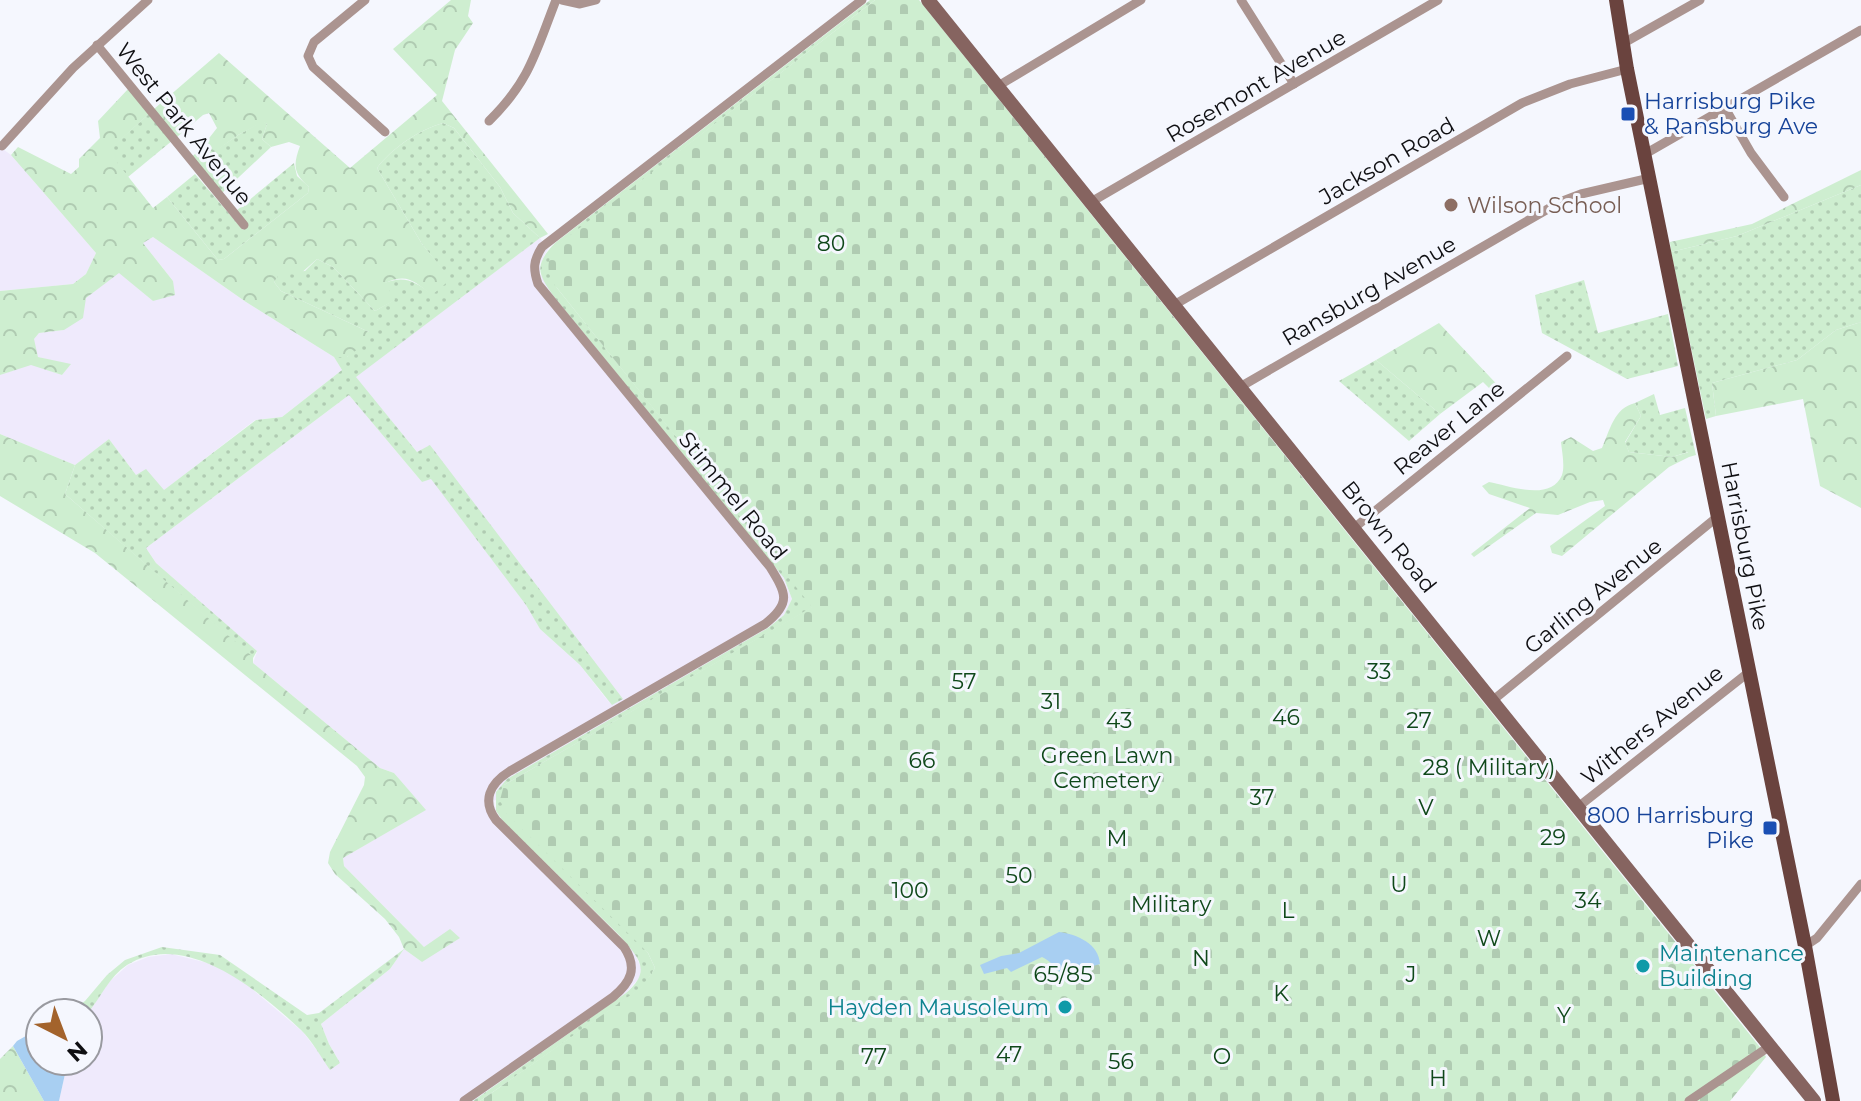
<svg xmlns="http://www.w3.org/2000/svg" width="1861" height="1101" viewBox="0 0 1861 1101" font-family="Montserrat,sans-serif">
<defs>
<pattern id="grass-dots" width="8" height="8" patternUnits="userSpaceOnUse" patternTransform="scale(2)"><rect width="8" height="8" fill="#ceeed0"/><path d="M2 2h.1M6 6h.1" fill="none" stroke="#b0cbb2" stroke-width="1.8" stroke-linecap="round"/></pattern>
<pattern id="forest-crowns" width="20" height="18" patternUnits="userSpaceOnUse" patternTransform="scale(2)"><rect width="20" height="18" fill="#ceeed0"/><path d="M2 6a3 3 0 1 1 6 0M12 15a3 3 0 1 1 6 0" fill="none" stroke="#b0cbb2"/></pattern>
<pattern id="cemetery-stones" width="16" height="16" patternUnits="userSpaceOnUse" patternTransform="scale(2)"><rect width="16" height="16" fill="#ceeed0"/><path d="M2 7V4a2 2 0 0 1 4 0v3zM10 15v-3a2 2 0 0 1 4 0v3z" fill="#b0cbb2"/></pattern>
</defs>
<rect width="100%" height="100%" fill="#f5f7fe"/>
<g fill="#efeafc">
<path d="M 0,147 L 11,155 L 96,253 L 86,274 L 73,284 L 0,291 Z"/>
<path d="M 153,237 L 246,302 L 334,357 L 342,370 L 282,417 L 255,420 L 163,491 L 136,475 L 109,439 L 75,465 L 0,434 L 0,375 L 31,364 L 62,375 L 70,365 L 38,357 L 33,340 L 39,333 L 64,330 L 85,299 L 119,272 L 153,301 L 173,281 L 143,243 Z"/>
<path d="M 540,238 L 548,249 L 540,264 L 540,274 L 784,578 L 792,599 L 784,615 L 768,628 L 494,801 L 496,811 L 503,821 L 634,951 L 641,968 L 640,977 L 626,993 L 473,1101 L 59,1101 L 65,1074 L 65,1061 L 88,1061 L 88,1013 L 109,982 L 128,965 L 148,957 L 171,954 L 212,964 L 239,978 L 303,1032 L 331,1069 L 340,1063 L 329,1044 L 321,1024 L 390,969 L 404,949 L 422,962 L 424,947 L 344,866 L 343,858 L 425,810 L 394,773 L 380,768 L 253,663 L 257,652 L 156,563 L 146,548 L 349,395 L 422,482 L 431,478 L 526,605 L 540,629 L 580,665 L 611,705 L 430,445 L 418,453 L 355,377 Z"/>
</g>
<g fill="url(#grass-dots)">
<path d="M 870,0 L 875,0 L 556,247 C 546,263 550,272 557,288 L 813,607 L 504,785 L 648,953 L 655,968 L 643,987 L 480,1101 L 473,1101 L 626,993 C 653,970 638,957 619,935 L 503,821 L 496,811 L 496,792 L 507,779 L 768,628 L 784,615 L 792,599 L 784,578 L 555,298 C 538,274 533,266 555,243 Z"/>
<path d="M 150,113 L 173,140 L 128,177 L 107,151 Z"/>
<path d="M 263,121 L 267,124 L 262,139 L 271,147 L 222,193 L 191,157 L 199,151 L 203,155 L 209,155 L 238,135 Z"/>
<path d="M 443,123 L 454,128 L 500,187 L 513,213 L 540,238 L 356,377 L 417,452 L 430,445 L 623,699 L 612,705 L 580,665 L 540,629 L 526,605 L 431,479 L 422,482 L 349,395 L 146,548 L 156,563 L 257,651 L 253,658 L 65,494 L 75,465 L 109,439 L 136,475 L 146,469 L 164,490 L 256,420 L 282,417 L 342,370 L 334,357 L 347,357 L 369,332 L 281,291 L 274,282 L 279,273 L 305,271 L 317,259 L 333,267 L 375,311 L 394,300 L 384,283 C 405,275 414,281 432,294 L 450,279 L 422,244 L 377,168 C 393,147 419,130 443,123 Z"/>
<path d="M 294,163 L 297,176 L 309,187 L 308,193 L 224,259 L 218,260 L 167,197 L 195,174 L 243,230 L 248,226 L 236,211 Z"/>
<path d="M 1861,185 L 1861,322 L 1836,330 L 1797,360 L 1712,383 L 1716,416 L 1706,419 L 1671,252 L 1737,236 Z"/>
<path d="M 1584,280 L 1598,333 L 1668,314 L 1678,366 L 1627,379 L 1542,333 L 1535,295 Z"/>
<path d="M 1376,360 L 1440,414 L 1409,441 L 1339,381 Z"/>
<path d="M 1654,394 L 1660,415 L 1685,408 L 1696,455 L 1689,457 L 1688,452 L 1672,457 L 1629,452 L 1625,443 L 1641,416 L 1635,403 Z"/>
<path d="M 162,947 L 220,955 L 307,1015 L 319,1013 L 404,949 L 390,969 L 321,1024 L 329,1044 L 340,1063 L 330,1070 C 321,1057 312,1041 301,1030 C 261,992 185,928 127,965 C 109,977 101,997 88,1013 L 67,1013 L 85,1001 L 107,975 L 125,960 Z"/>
</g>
<g fill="url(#forest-crowns)">
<path d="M 451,0 L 471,0 L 468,16 L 473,23 L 455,50 L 442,101 L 548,234 L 540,238 L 513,213 L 500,187 L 454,128 L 443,123 C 419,130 393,147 377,168 L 422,244 L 451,279 L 432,295 C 413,281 408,273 385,283 L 395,300 L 375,311 L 333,267 L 317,259 L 299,275 L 280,273 L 274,282 L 281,291 L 369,332 L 370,340 L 347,357 L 334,357 L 246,302 L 153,237 L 143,243 L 173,281 L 175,295 L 153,301 L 119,273 L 86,298 L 83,318 L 64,330 L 39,333 L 34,339 L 38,357 L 71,364 L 62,375 L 31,365 L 0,375 L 0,291 L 73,284 L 86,274 L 96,253 L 11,155 L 18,147 L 71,174 L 79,167 L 79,159 L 100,138 L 98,121 L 129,88 L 150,113 L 108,151 L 153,208 L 167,197 L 218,260 L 224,259 L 308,193 L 309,187 C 293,173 293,165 300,146 L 289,142 L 271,147 L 262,139 L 267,124 L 263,122 L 238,135 L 209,156 L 203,155 L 199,151 L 217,128 L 209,113 L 203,115 L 177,137 L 154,109 L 219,53 L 350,168 L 437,95 L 393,49 Z"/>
<path d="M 1861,170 L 1861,185 L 1737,236 L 1671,252 L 1670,242 L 1752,224 Z"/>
<path d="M 1861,322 L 1861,508 L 1820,486 L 1803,399 L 1716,416 L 1712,383 L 1797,360 L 1836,330 Z"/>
<path d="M 1439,323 L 1506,394 L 1500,399 L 1483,382 L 1440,414 L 1376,360 Z"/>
<path d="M 1635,403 L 1641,416 L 1625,442 L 1629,452 L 1672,457 L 1689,452 L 1689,457 L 1669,467 L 1562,556 L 1552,553 L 1550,546 L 1605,506 L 1603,500 L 1590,502 L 1558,515 L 1536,513 L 1474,557 L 1471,554 L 1530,508 L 1489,494 L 1482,486 L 1489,482 C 1510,486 1551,502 1562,475 C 1565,466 1562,452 1561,442 L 1571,437 L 1593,451 L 1602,448 C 1610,430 1614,408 1635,403 Z"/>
<path d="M 0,434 L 75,465 L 65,494 L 253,657 L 253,663 L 380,768 L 394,773 L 426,810 L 343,858 L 344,866 L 424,947 L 450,929 L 460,938 L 422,962 L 404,949 L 399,937 L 385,919 L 335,874 L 328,863 L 330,852 L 364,785 L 365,777 L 357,766 L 95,553 L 0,496 Z"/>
<path d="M 13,1046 L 44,1101 L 0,1101 L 0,1059 Z"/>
</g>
<path fill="url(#cemetery-stones)" d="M 875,0 L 919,0 L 1763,1051 L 1766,1057 L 1730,1101 L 480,1101 L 642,987 L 655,968 L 648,953 L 506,813 L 500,800 L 504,785 L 812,607 L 557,288 C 546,274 546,262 555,247 Z"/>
<g fill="#a8cff2">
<path d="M 1059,932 C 1077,934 1099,944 1100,964 L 1083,969 L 1078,980 C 1061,981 1056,963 1042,957 L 1011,972 L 1007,968 L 984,974 L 980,965 L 1001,956 L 1019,953 Z"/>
<path d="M 40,1028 L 40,1061 L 65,1061 L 65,1074 L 59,1101 L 44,1101 L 13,1046 L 17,1041 Z"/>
</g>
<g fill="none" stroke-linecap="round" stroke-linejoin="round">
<g stroke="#ab9490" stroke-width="9">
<path d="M 365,0 L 314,42 L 308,56 L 313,67 L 385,132"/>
<path d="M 562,0 L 580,4 L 596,0"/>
<path d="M 1241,0 L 1294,84"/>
<path d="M 1622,44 L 1700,0"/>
<path d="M 97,45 L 244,225"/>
<path d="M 998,86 L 1141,0"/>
<path d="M 1725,108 L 1751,153 L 1784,197"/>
<path d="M 489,121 C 530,81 536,51 556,0"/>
<path d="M 2,146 L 73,68 L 148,0"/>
<path d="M 1645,154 L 1861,30"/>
<path d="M 1091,202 L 1438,0"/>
<path d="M 1174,305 L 1522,103 L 1570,84 L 1627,69"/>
<path d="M 1240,387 L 1560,202 L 1581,194 L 1650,178"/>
<path d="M 1354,528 L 1567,356"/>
<path d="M 1492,701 L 1716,518"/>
<path d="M 1578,807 L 1749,672"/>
<path d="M 1805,946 L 1817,938 L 1861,884"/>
<path d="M 464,1101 L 613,997 C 631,982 638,968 624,947 L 496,820 C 482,801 489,784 510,771 L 765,624 C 792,603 786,593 770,567 L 538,284 C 533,269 533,261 542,247 L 862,0"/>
<path d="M 1689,1101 L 1770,1046"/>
</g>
<path stroke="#866460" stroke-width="14" d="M 928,0 L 1814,1101"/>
<path stroke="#6a433e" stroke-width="14" d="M 1616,0 L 1627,69 L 1805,946 L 1833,1101"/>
</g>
<g fill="#1a4fb4" stroke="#f5f7fe" stroke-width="3">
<rect x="1620" y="106" width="16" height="16" rx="4"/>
<rect x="1762" y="820" width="16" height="16" rx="4"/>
</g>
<circle fill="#8d6e63" stroke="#f5f7fe" stroke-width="3" cx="1451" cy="205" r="8"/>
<g fill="#0f9aa8" stroke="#f5f7fe" stroke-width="3">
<circle cx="1643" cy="966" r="8"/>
<circle cx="1065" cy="1007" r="8"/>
</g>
<g text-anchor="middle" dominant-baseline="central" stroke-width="6" stroke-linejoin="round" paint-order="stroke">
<g font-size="22" fill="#0f0f12" stroke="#f5f7fe">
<text transform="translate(1256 86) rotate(-30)">Rosemont Avenue</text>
<text transform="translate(184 124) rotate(51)">West Park Avenue</text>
<text transform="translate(1387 161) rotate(-30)">Jackson Road</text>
<text transform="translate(1369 291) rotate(-30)">Ransburg Avenue</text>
<text transform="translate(1449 428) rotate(-39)">Reaver Lane</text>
<text transform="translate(733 496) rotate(51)">Stimmel Road</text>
<text transform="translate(1389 537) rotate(51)">Brown Road</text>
<text transform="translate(1745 546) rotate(79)">Harrisburg Pike</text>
<text transform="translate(1593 596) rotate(-39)">Garling Avenue</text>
<text transform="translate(1652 725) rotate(-39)">Withers Avenue</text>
</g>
<g font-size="22" fill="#164399" stroke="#f5f7fe" text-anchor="start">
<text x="1644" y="101">Harrisburg Pike<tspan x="1644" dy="25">&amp; Ransburg Ave</tspan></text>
<text x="1754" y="815" text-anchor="end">800 Harrisburg<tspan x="1754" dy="25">Pike</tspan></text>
</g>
<g font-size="22" fill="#785e54" stroke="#f5f7fe" text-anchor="start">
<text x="1467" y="205">Wilson School</text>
</g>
<g font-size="22" fill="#0f481a" stroke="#f5f7fe">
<text x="831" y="243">80</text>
<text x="1379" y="671">33</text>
<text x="964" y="681">57</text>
<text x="1051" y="701">31</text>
<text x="1286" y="717">46</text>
<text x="1119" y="720">43</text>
<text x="1419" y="720">27</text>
<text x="1107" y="755">Green Lawn<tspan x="1107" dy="25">Cemetery</tspan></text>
<text x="922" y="760">66</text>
<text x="1489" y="767">28 ( Military)</text>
<text x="1262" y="797">37</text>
<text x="1426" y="807">V</text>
<text x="1553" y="837">29</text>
<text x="1117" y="838">M</text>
<text x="1019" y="875">50</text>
<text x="1399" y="884">U</text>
<text x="910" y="890">100</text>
<text x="1588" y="900">34</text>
<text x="1171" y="904">Military</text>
<text x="1288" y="910">L</text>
<text x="1489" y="938">W</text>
<text x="1201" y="958">N</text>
<text x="1063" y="974">65/85</text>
<text x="1411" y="974">J</text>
<text x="1281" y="993">K</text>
<text x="1564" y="1015">Y</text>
<text x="1009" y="1054">47</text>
<text x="874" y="1056">77</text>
<text x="1222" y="1056">O</text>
<text x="1121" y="1061">56</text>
<text x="1438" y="1078">H</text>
</g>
<g font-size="22" fill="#0d838f" stroke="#f5f7fe" text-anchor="start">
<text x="1659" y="953">Maintenance<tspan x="1659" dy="25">Building</tspan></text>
<text x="1049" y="1007" text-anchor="end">Hayden Mausoleum</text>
</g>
</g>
<g transform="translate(64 1037) rotate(138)"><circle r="38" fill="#f5f7fe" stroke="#999aa0" stroke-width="2"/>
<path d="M0-6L14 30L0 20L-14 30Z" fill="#a3632c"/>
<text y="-12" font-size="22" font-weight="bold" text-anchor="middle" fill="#0f0f12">N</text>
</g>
</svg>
